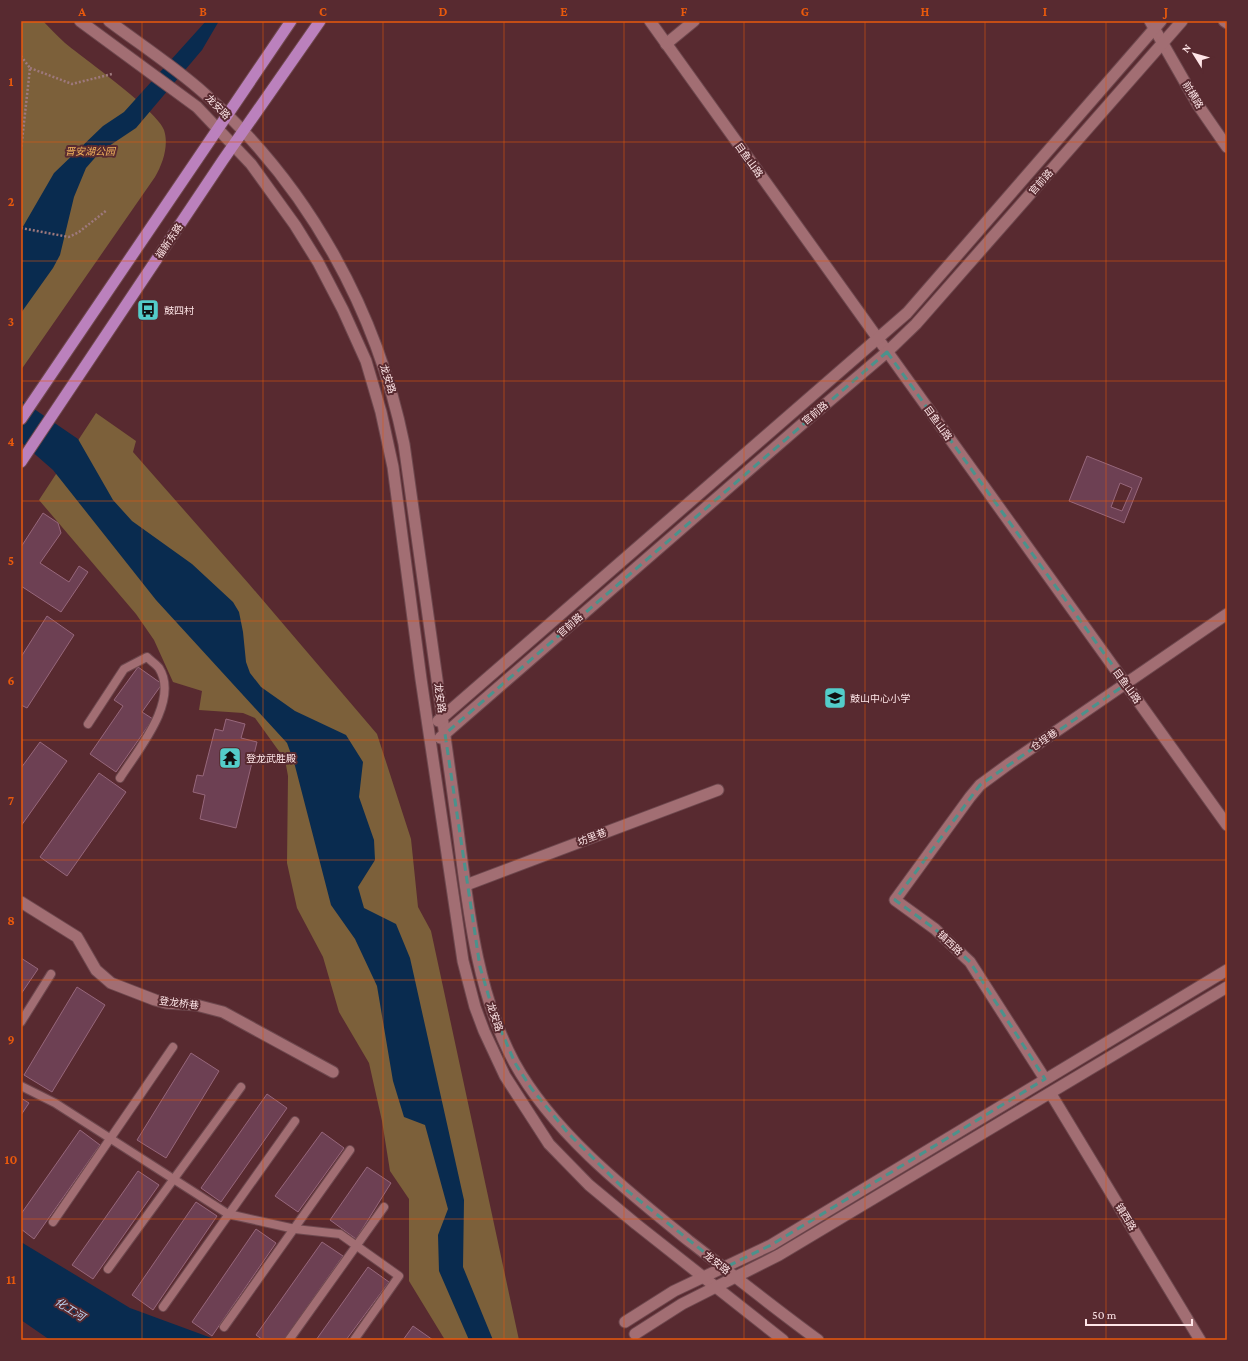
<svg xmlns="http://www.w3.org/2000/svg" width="1248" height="1361" viewBox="0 0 1248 1361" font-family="'Crimson Pro','Noto Sans SC',serif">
<rect width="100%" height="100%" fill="#582a30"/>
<g fill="#7c603a">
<path d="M 21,21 L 43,21 C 50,28 57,36 65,43 C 83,58 158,111 164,130 C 169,145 163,163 155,177 L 21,370 Z"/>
<path d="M 96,413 L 136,441 L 133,452 L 249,584 L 377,734 L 411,839 L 418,907 L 431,931 L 519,1340 L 445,1340 L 409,1281 L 409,1199 L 390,1171 L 382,1121 L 369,1063 L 339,1012 L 323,957 L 297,908 L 287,863 L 288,776 L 286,765 L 281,754 L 255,718 L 243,713 L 199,710 L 202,691 L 173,682 L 154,640 L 136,614 L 39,500 Z"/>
</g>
<g fill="#092b4f">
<path d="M 206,21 L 219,21 L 202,50 L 136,128 L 100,152 L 86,168 L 74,197 L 60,255 L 53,268 L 21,313 L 21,230 L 54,173 L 103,126 L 124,112 Z"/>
<path d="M 21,400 L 78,439 L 113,500 L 132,521 L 192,564 L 233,602 L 239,612 L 243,632 L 246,662 L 250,673 L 261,687 L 295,711 L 346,735 L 363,762 L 359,797 L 374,840 L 375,860 L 358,887 L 364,908 L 396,924 L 410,958 L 464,1200 L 463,1267 L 493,1340 L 469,1340 L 439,1271 L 438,1235 L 448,1209 L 425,1125 L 404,1117 L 393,1081 L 377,986 L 355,939 L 331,905 L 294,762 L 287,743 L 156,600 L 53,470 L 21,442 Z"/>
<path d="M 21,1242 L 130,1308 L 217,1340 L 50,1340 L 21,1320 Z"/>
</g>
<g fill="#6d4053" stroke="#97677b" fill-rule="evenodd">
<path d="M 1087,456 L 1142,478 L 1124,523 L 1069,501 ZM 1120,483 L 1132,488 L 1122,511 L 1111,507 Z"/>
<path d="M 43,513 L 58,523 L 61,533 L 40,563 L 69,582 L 79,566 L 88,572 L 61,612 L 21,586 L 21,547 Z"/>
<path d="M 47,616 L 74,635 L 27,708 L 21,705 L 21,657 Z"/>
<path d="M 138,667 L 162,684 L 142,712 L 153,719 L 116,772 L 90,754 L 123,706 L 114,700 Z"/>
<path d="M 226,719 L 245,724 L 241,738 L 257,742 L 236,828 L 200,819 L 205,795 L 193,792 L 197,775 L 203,776 L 215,729 L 223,731 Z"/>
<path d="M 40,742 L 67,761 L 21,826 L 21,768 Z"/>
<path d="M 99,773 L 126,792 L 67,876 L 40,857 Z"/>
<path d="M 21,958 L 38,969 L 21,994 Z"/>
<path d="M 77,987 L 105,1005 L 52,1092 L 24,1075 Z"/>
<path d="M 191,1053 L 219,1071 L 166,1158 L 137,1140 Z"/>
<path d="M 267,1094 L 287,1108 L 221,1202 L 201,1188 Z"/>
<path d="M 21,1098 L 29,1103 L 21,1115 Z"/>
<path d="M 80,1130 L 100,1145 L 34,1239 L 21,1229 L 21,1214 Z"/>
<path d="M 322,1132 L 344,1148 L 298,1212 L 275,1196 Z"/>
<path d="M 367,1167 L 391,1183 L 356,1239 L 330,1220 Z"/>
<path d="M 138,1171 L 159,1185 L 93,1279 L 72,1265 Z"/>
<path d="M 196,1202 L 217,1216 L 153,1310 L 132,1295 Z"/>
<path d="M 256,1229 L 276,1243 L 212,1336 L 192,1322 Z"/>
<path d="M 322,1242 L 343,1256 L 284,1340 L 263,1340 L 256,1335 Z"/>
<path d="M 368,1267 L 389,1282 L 346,1340 L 316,1340 Z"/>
<path d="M 413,1326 L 433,1340 L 403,1340 Z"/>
</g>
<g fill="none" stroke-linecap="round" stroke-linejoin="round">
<g stroke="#6e484e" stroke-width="10">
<g id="service">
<path d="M 88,724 L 124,669 L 147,657 C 151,661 156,664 159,668 C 180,701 137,751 120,778"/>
<path d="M 21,1022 L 51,974"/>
<path d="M 21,1086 L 55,1103 L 228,1214 L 295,1229 L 340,1234 L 399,1276 L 354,1340"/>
<path d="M 53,1222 L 173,1047"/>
<path d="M 108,1269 L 241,1087"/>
<path d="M 163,1307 L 295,1121"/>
<path d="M 224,1327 L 350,1150"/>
<path d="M 289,1340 L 384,1207"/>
</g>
</g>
<g stroke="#6e484e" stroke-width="13">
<g id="tertiary">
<path d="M 650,21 L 1227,825"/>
<path d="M 666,44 L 694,21"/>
<path d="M 466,885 L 718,790"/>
<path d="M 21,902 L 77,937 L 96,970 L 111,983 L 155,1000 L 166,1003 L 196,1005 L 223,1012 L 333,1072"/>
<path d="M 1045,1079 L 970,962 L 935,929 L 895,900 L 970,797 L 980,785 L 1010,763 L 1227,614"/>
<path d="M 1051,1094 L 1200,1340"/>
</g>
</g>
<g stroke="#6e484e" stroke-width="13">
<g id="secondary">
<path d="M 80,21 L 197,107 L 251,164 L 295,225 L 318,262 L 343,310 L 366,361 L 381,412 L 393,467 L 421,679 L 463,961 L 475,1007 L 484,1031 L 505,1076 L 549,1144 L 589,1185 L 636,1224 L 783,1340"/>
<path d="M 109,21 C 141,45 175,67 205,94 C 308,185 377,311 404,444 C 422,566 438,687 455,808 C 467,893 473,985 514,1062 C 553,1133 627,1191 689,1241 C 732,1274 774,1308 818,1340"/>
<path d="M 1150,21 L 1198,105 L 1227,147"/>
<path d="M 1224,21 L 1227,23"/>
<path d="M 438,721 L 907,313 L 1161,21"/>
<path d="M 440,738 L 801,425 L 887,352 L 916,324 L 1182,21"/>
<path d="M 625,1322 L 674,1291 L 771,1245 L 1227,970"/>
<path d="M 635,1334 L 682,1304 L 779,1255 L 1227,987"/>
</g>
</g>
<g stroke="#6e484e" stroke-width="13">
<g id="primary">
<path d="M 21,419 L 291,21"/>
<path d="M 21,462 L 223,160 L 320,21"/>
</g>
</g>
<g stroke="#9e797d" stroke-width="2.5" stroke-dasharray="2 2" stroke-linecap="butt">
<path d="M 21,56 L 30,68 L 21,150"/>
<path d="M 30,68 L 72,84 L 112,74"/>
<path d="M 21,228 L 69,237 L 79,232 L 107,210"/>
</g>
<use href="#service" stroke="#a26e73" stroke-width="8"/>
<use href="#tertiary" stroke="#a26e73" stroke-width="11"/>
<use href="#secondary" stroke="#a26e73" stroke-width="11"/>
<use href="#primary" stroke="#bb81bd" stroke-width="11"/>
</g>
<path fill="none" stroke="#4b928c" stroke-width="3" stroke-dasharray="8 5" stroke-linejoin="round" d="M 887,352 L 1126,684 L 980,785 L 895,900 L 935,929 L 970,962 L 1045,1079 L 771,1245 L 724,1268 L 620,1185 L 568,1133 L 531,1088 L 515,1063 L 494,1014 L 480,967 L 445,734 Z"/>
<path fill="none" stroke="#e8590c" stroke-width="1" stroke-opacity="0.55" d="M 142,21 L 142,1340M 263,21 L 263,1340M 383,21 L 383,1340M 504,21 L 504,1340M 624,21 L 624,1340M 744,21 L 744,1340M 865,21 L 865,1340M 985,21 L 985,1340M 1106,21 L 1106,1340M 21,142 L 1227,142M 21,261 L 1227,261M 21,381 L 1227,381M 21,501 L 1227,501M 21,621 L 1227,621M 21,740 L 1227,740M 21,860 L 1227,860M 21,980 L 1227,980M 21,1100 L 1227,1100M 21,1219 L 1227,1219"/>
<defs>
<g id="bus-square" transform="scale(1.15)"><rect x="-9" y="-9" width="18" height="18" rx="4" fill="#53cdca" stroke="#582a30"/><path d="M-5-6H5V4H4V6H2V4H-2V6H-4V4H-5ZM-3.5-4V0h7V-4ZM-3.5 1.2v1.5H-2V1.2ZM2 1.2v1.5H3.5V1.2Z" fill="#111"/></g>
<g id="school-square" transform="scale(1.15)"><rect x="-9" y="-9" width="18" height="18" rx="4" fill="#53cdca" stroke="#582a30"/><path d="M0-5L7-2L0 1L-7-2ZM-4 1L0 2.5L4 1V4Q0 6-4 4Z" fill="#111"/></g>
<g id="temple-square" transform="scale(1.15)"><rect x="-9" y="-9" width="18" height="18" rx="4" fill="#53cdca" stroke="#582a30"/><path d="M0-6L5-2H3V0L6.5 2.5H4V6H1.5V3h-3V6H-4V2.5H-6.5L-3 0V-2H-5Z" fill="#111"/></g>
</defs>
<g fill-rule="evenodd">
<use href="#bus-square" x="148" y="310"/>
<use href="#school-square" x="835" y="698"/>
<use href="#temple-square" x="230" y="758"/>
</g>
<g text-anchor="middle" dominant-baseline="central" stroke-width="4" stroke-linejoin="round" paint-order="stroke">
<g font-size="10" fill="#fee5e7" stroke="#582a30">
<text transform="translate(1193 95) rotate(59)">前横路</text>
<text transform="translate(218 107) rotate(45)">龙安路</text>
<text transform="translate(749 160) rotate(54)">目鱼山路</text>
<text transform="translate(1041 182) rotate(-49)">官前路</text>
<text transform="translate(169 241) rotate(-56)">福新东路</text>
<text transform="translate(388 379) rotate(72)">龙安路</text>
<text transform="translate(815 413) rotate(-40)">官前路</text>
<text transform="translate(938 423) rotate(54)">目鱼山路</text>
<text transform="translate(570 625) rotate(-41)">官前路</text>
<text transform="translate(1127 686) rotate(54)">目鱼山路</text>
<text transform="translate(440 698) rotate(82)">龙安路</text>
<text transform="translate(1044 740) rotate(-34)">仓埕巷</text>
<text transform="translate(592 837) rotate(-21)">坊里巷</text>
<text transform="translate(950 943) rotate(43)">镇西路</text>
<text transform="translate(179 1003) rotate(7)">登龙桥巷</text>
<text transform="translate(495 1017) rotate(71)">龙安路</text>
<text transform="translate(1126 1217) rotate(59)">镇西路</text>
<text transform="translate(717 1263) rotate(38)">龙安路</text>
</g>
<g font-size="10" font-style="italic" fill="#f0b25d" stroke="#582a30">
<text x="90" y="151">晋安湖公园</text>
</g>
<g font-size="10" fill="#fee5e7" stroke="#582a30" text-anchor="start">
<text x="164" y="310">鼓四村</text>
<text x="850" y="698">鼓山中心小学</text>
<text x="246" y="758">登龙武胜殿</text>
</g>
<g font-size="11" font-style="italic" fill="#bfd8f6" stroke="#582a30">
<text transform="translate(70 1309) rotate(32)">化工河</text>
</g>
</g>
<rect width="1248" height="1361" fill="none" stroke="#582a30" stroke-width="44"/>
<g transform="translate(1194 54) rotate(307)" stroke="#582a30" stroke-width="3" paint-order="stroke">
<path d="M0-3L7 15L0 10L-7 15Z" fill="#fee5e7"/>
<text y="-6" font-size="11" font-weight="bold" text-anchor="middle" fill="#fee5e7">N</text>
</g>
<path d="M1086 1319v6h106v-6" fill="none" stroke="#fee5e7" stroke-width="2"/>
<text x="1092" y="1319" font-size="12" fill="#fee5e7" stroke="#582a30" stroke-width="3" paint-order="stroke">50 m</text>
<rect x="22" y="22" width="1204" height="1317" fill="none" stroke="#e8590c" stroke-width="1.5"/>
<g font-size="13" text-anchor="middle" font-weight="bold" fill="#e8590c">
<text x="82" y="16">A</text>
<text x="203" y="16">B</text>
<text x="323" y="16">C</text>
<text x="443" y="16">D</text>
<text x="564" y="16">E</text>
<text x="684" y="16">F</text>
<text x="805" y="16">G</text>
<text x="925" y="16">H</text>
<text x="1045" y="16">I</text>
<text x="1166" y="16">J</text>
<text x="11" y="86">1</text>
<text x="11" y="206">2</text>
<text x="11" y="326">3</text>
<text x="11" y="446">4</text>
<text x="11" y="565">5</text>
<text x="11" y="685">6</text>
<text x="11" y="805">7</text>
<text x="11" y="925">8</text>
<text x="11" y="1044">9</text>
<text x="11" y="1164">10</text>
<text x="11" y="1284">11</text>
</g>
</svg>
